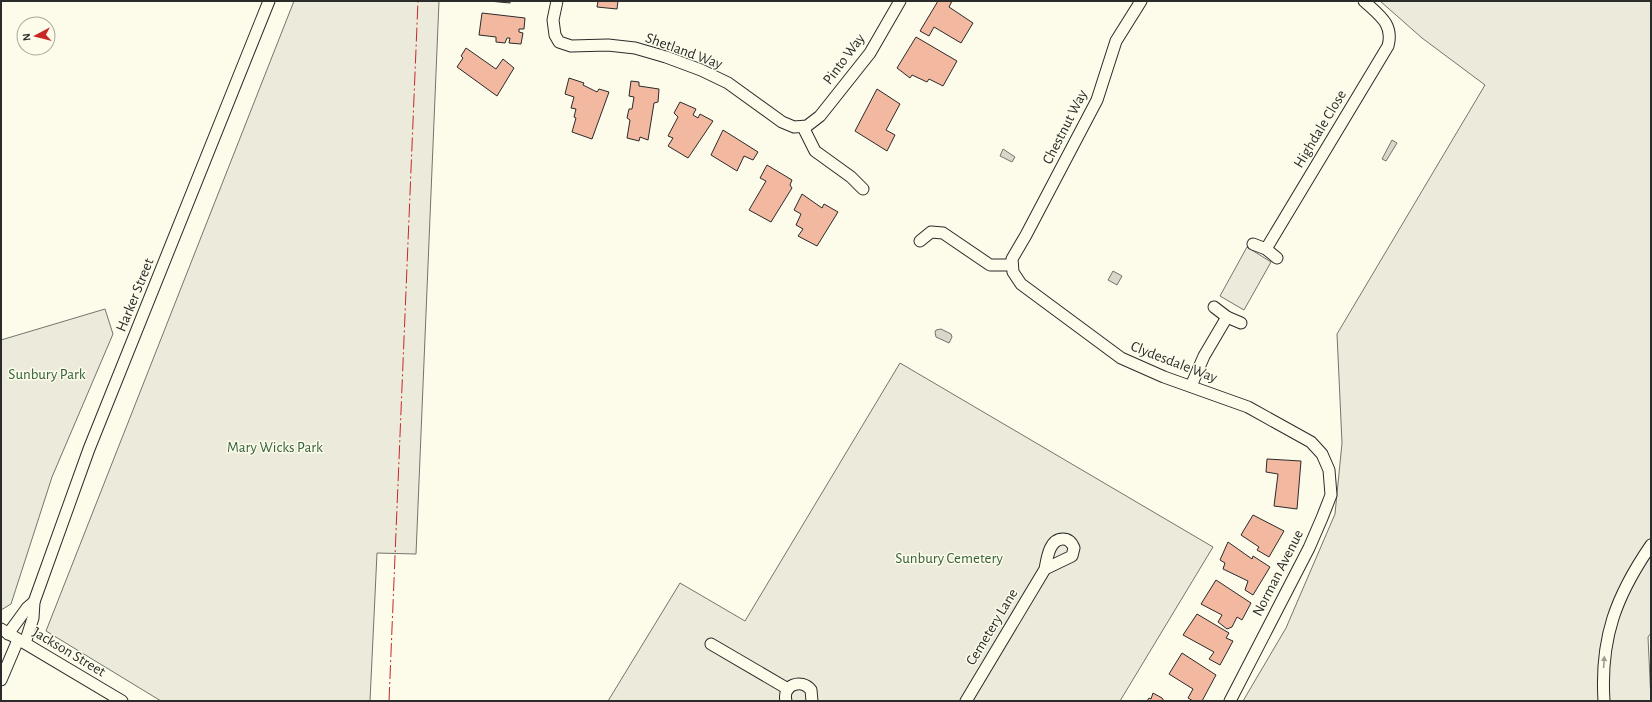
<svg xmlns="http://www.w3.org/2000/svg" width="1652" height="702" viewBox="0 0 1652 702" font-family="'Alegreya Sans',sans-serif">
<rect width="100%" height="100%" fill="#fdfbea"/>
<g fill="#ecebdb" stroke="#74746e">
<path d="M 294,1 L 439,1 L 416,554 L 377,553 L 370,701 L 161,701 L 46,631 Z"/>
<path d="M 1380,1 L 1651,1 L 1651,633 L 1648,637 L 1651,701 L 1243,701 L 1286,628 L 1335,514 L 1342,443 L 1337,334 L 1485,85 L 1422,38 Z"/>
<path d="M 1247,247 L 1271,262 L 1244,310 L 1220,296 Z"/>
<path d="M 105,309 L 113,334 L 52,477 L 11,604 L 1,610 L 1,340 Z"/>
<path d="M 900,363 L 1213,547 L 1120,701 L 608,701 L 680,583 L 745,621 Z"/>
</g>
<g fill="#d8d7c9" stroke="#74746e">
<path d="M 1392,140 L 1397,143 L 1386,161 L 1382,159 Z"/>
<path d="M 1003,149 L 1015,157 L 1012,162 L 1000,156 Z"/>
<path d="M 1113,271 L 1122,276 L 1117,285 L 1108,280 Z"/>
<path d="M 941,329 L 951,334 L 952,337 L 949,343 L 936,337 L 935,332 L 936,330 Z"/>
</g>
<g fill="#f2b8a0" stroke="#2b2b2b">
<path d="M 489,1 L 510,1 L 510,3 Z"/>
<path d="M 598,1 L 618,1 L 617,9 L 597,7 Z"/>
<path d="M 938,1 L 952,1 L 949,7 L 973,23 L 961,43 L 934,27 L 929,36 L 920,31 Z"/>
<path d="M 482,13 L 525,18 L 524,29 L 519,29 L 519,32 L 523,33 L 521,44 L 509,43 L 510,38 L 507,38 L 505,43 L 496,42 L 496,37 L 479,35 Z"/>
<path d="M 916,37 L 957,61 L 943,86 L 929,79 L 927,82 L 912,75 L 910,78 L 897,68 Z"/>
<path d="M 466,48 L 496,69 L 503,59 L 514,68 L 497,96 L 457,67 L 463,58 L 461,56 Z"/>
<path d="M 569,78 L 584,83 L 583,85 L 597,92 L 599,89 L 609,92 L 592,139 L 572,132 L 576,118 L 574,117 L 576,109 L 571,108 L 574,97 L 565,94 Z"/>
<path d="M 631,81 L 639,82 L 639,86 L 659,89 L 658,102 L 654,103 L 648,140 L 640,137 L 639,141 L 627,138 L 630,120 L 627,118 L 629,109 L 632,109 L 634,97 L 629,96 Z"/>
<path d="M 877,89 L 900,104 L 886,130 L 895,135 L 887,151 L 855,131 Z"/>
<path d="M 680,102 L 696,109 L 693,115 L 698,118 L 700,114 L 713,121 L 688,158 L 668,146 L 673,138 L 668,136 L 678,117 L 674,113 Z"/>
<path d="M 723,130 L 758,152 L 753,160 L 744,156 L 737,171 L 711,155 Z"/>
<path d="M 767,165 L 792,180 L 790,185 L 792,188 L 771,222 L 749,210 L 766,181 L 760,178 Z"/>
<path d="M 802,194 L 822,208 L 824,204 L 838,212 L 817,246 L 798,236 L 803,229 L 796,225 L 801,214 L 794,210 Z"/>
<path d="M 1267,459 L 1301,461 L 1297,509 L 1274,506 L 1278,474 L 1266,472 Z"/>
<path d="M 1253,515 L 1284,531 L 1269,557 L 1257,550 L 1259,547 L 1241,535 Z"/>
<path d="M 1228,542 L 1252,559 L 1253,556 L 1270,567 L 1253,595 L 1245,590 L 1248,581 L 1223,569 L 1225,563 L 1220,560 Z"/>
<path d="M 1216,580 L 1251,603 L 1242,620 L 1237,617 L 1232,627 L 1227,629 L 1218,622 L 1222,615 L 1201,604 Z"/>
<path d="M 1197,614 L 1229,633 L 1226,638 L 1233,641 L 1220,665 L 1209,659 L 1214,652 L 1183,635 Z"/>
<path d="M 1182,653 L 1216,675 L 1202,701 L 1193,701 L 1188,698 L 1193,689 L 1169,674 Z"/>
<path d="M 1153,693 L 1162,698 L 1164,701 L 1147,701 L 1149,698 L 1151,699 Z"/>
</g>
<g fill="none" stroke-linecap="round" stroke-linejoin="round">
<g stroke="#2b2b2b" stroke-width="13">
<g id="minor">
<path d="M 557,1 L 553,20 L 555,35 L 559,42 L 571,46 L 608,45 L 635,48 L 666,57 L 701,70 L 728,83 L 782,122 L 794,127 L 807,126 L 820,116 L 870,53 L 900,1"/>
<path d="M 1141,1 L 1116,41 L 1097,100 L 1026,235 L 1012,259 L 1013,272 L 1021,284 L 1121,358 L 1164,377 L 1248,407 L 1311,442 L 1322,454 L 1329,470 L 1331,495 L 1322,518 L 1309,548 L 1230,701"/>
<path d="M 803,127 L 815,151 L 851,177 L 863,189"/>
<path d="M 920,241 L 931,232 L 943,233 L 990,265 L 1012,265"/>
<path d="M 1253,244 L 1266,249 L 1277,258"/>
<path d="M 1266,249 L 1388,46 C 1394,24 1379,15 1364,1"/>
<path d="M 1214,307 L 1227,317 L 1241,323"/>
<path d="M 1191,386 L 1204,356 L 1227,317"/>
<path d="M 1,629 L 122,701"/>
<path d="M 8,634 L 27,608 L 34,602"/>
<path d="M 25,643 L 33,618 L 34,602 L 89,449 L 269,1"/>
<path d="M 711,644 L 788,689"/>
<path d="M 1,680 L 18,640"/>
<path d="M 786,701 C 782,685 801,678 811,690 L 812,701"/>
<path d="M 966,701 L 1045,569 C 1047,559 1049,539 1063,539 C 1069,539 1072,543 1074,548 L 1072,556 L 1045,569"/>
<path d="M 1604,701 C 1600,638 1616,596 1651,545"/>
</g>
</g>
<use href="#minor" stroke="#fdfbea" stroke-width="11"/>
<path stroke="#c62828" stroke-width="1" stroke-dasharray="14 3 2 3" stroke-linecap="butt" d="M 389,701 L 418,1"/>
</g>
<defs><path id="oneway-solid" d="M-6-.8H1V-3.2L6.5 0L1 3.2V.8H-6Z"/></defs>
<use fill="#9e9d94" href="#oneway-solid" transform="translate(1604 662) rotate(-86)"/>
<g text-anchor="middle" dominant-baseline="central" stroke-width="3" stroke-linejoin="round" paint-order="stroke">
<g font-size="15" fill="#2b2b2b" stroke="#fdfbea">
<text transform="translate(684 51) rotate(20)">Shetland Way</text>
<text transform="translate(844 59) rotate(-53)">Pinto Way</text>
<text transform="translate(1065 127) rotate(-63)">Chestnut Way</text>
<text transform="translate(1320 129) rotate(-59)">Highdale Close</text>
<text transform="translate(135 295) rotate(-68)">Harker Street</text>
<text transform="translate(1174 362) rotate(21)">Clydesdale Way</text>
<text transform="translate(1278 573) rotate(-63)">Norman Avenue</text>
<text transform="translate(992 627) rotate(-59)">Cemetery Lane</text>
<text transform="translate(69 652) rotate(31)">Jackson Street</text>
</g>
<g font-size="15" fill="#34623c" stroke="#fdfbea">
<text x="47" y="374">Sunbury Park</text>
<text x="275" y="447">Mary Wicks Park</text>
<text x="949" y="558">Sunbury Cemetery</text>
</g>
</g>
<rect width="1652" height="702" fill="none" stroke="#2b2b2b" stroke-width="4"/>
<g transform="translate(36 36) rotate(263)"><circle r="19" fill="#fdfbea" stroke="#a9a89e"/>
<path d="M0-3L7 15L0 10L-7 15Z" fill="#c62828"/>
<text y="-6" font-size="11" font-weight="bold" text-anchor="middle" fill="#2b2b2b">N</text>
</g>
</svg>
